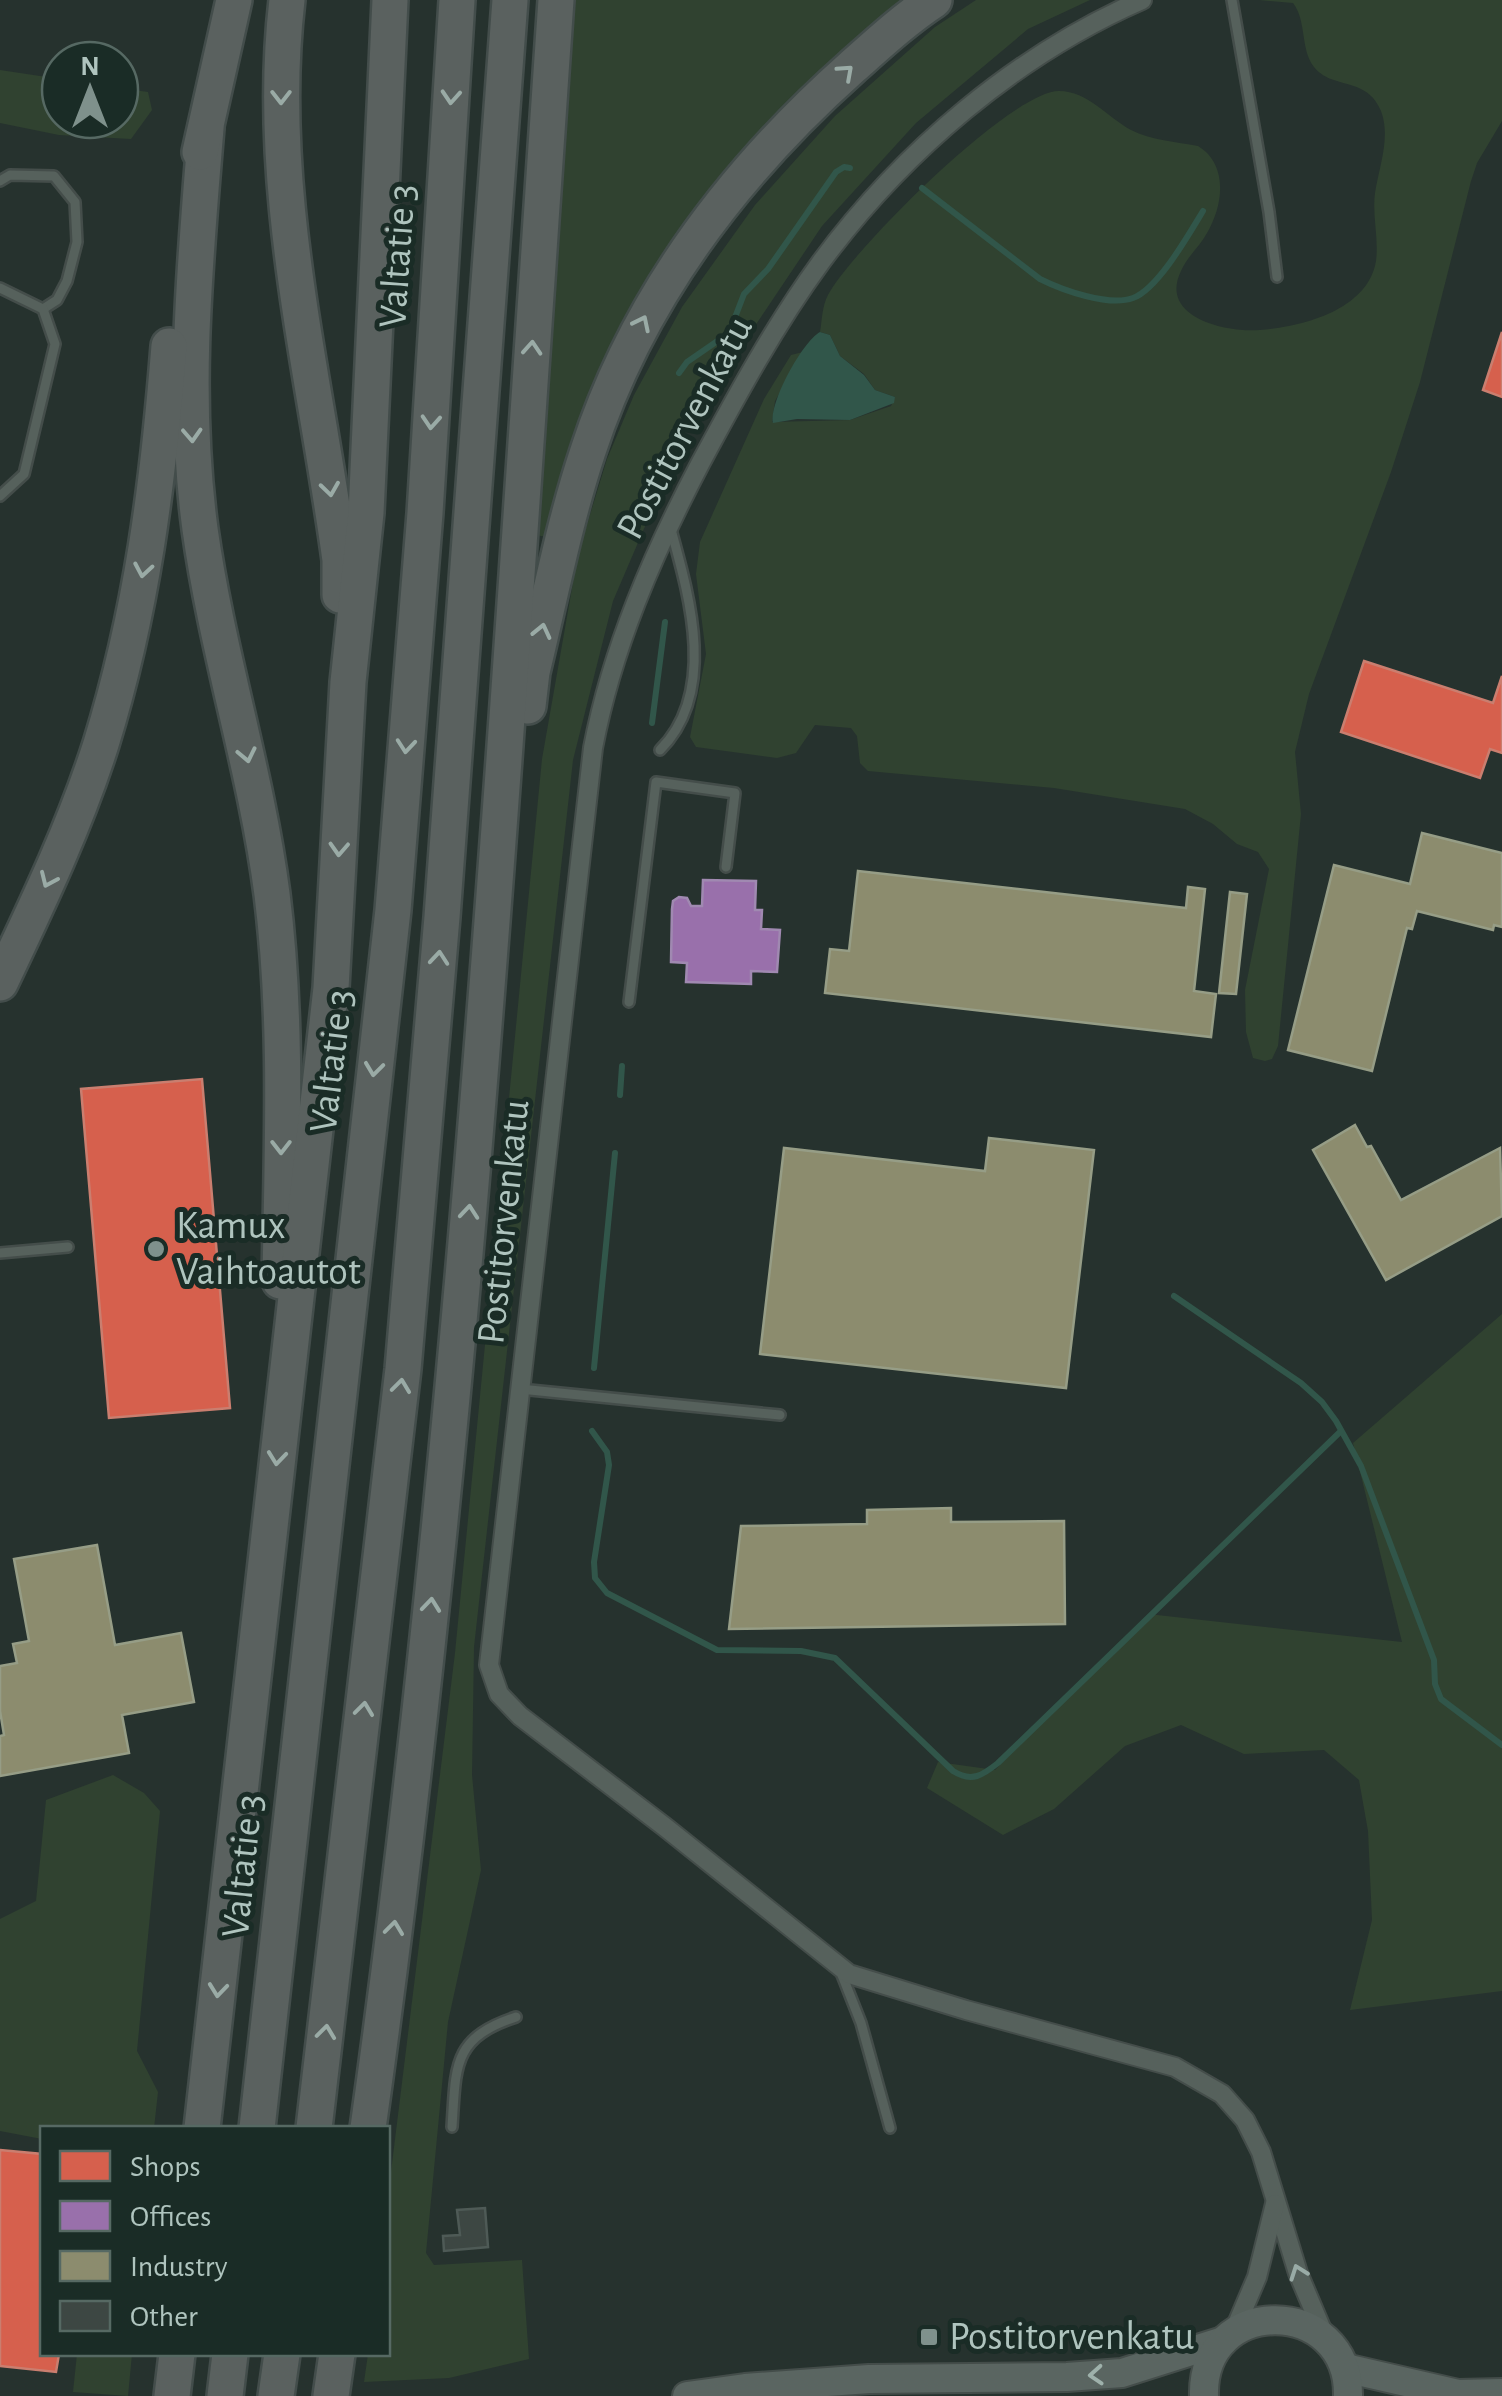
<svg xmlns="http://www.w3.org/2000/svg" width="1502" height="2396" viewBox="0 0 1502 2396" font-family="'Alegreya Sans',sans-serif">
<rect width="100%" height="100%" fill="#26322e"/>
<g fill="#304230">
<path d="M 575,0 L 916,0 L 680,244 L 551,538 L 536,535 Z"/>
<path d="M 976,0 L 1090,0 L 1028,29 L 916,123 L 822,226 L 688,426 L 613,601 L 573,760 L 474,1647 L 472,1775 L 481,1870 L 448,2022 L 426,2253 L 434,2265 L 522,2260 L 529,2359 L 449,2378 L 364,2382 L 368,2354 L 388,2354 L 388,2196 L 455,1653 L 542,759 L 578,554 L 607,459 L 634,395 L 682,307 L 755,205 L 835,116 L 935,27 Z"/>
<path d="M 1259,0 L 1502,0 L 1502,121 L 1477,163 L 1471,181 L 1420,382 L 1391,472 L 1309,694 L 1295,752 L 1301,814 L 1278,1046 L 1272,1059 L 1265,1061 L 1253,1058 L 1246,1032 L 1245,990 L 1269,869 L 1258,852 L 1237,844 L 1213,824 L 1185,809 L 1054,788 L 868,771 L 860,763 L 857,736 L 851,728 L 815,725 L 796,753 L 777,758 L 696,747 L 690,737 L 706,654 L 696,574 L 700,542 L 764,399 L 791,355 L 803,352 L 775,401 L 772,422 L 850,420 L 891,406 L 895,397 L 875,390 L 864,374 L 840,356 L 830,335 L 820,332 C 822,320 822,306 828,295 C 852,250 1011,91 1059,91 C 1088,91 1107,117 1131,130 C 1151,140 1176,142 1198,146 C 1229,165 1223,206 1207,233 C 1200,246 1187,257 1181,271 C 1158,318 1228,333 1260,330 C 1302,327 1368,310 1376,261 C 1379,238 1372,216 1375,193 C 1379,167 1391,137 1381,111 C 1367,76 1332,90 1314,67 C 1300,49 1307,21 1293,3 Z"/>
<path d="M 0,70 L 60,79 L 60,120 L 120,120 L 120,88 L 148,92 L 152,110 L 131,139 L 59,135 L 0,123 Z"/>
<path d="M 1502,1314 L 1502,1991 L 1350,2010 L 1372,1920 L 1368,1831 L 1359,1780 L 1324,1750 L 1244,1754 L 1181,1725 L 1125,1746 L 1054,1809 L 1003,1835 L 927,1788 L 938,1762 L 995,1770 L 1148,1614 L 1402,1642 L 1353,1443 Z"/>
<path d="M 113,1775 L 144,1793 L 160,1811 L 137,2051 L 158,2092 L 154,2128 L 42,2128 L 42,2139 L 0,2131 L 0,1919 L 36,1901 L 46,1800 Z"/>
<path d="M 77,2354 L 132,2354 L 128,2396 L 73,2392 Z"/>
</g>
<path fill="#31564a" d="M 820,332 L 830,335 L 840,356 L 864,375 L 875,390 L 895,397 L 894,403 L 850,420 L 797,419 L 773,423 C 769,403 802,342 820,332 Z"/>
<g fill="#d6604d" stroke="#ca7e6f" stroke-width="2.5">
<path d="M 1502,332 L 1502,397 L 1483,390 Z"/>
<path d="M 1364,661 L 1493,703 L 1502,676 L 1502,753 L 1490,749 L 1480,778 L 1341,732 Z"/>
<path d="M 202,1079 L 230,1408 L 109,1418 L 81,1089 Z"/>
<path d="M 0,2150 L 42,2154 L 42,2354 L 59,2354 L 56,2372 L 0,2366 Z"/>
</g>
<path fill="#9970ab" stroke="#a089b1" stroke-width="2.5" d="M 703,880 L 756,881 L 755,910 L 762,910 L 761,929 L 780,930 L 777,972 L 751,971 L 751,984 L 686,982 L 687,963 L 671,962 L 672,909 L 673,901 L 679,897 L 687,898 L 691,906 L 702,906 Z"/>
<g fill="#8c8c6e" stroke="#969d86" stroke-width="2.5">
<path d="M 1422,833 L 1502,853 L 1502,927 L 1494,925 L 1493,930 L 1417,911 L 1412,929 L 1407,928 L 1372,1071 L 1288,1050 L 1334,865 L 1410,884 Z"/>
<path d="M 858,871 L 1186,908 L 1188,887 L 1205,889 L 1194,991 L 1216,994 L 1211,1037 L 825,993 L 830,949 L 849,951 Z"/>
<path d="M 1230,892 L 1247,894 L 1236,994 L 1219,993 Z"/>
<path d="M 1355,1125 L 1367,1147 L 1371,1146 L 1401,1200 L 1500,1148 L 1502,1216 L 1386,1280 L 1313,1150 Z"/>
<path d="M 989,1138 L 1094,1150 L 1066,1388 L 760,1354 L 784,1148 L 985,1171 Z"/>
<path d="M 951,1508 L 951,1522 L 1064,1521 L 1065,1624 L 729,1629 L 741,1526 L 867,1524 L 867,1510 Z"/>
<path d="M 97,1545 L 115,1645 L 181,1633 L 194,1702 L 122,1715 L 129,1753 L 0,1776 L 0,1736 L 4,1735 L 0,1711 L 0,1666 L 17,1663 L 13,1644 L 29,1641 L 14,1559 Z"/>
</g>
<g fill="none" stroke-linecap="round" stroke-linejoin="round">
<g stroke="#31564a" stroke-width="6">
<path d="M 922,188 L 1040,279 C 1062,290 1109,307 1133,298 C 1158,289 1189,234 1203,211"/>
<path d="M 679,373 L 687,362 L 729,333 L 744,294 L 768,269 L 836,172 L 844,167 L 850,168"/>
<path d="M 652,723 L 665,622"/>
<path d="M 620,1095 L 622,1066"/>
<path d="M 1174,1296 L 1301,1383 L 1322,1402 L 1336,1421 L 1361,1466 L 1434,1660 L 1435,1684 L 1441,1699 L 1502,1745"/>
<path d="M 594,1368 L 615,1153"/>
<path d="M 592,1431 L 607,1452 L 609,1465 L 594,1562 L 595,1578 L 607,1593 L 717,1650 L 801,1651 L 835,1658 L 953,1771 C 972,1783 983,1775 998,1763 L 1341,1431"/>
</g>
</g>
<path fill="#3d4743" stroke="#4e5a56" stroke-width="2.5" d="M 485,2208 L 488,2247 L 444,2251 L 443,2236 L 460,2235 L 457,2210 Z"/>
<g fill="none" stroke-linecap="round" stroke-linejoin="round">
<g stroke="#444d4a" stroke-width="14">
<g id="lane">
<path d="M 1232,0 L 1269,212 L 1277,277"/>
<path d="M 0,181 L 10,175 L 54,176 L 75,202 L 77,242 L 67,281 L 57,300 L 43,309"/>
<path d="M 0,288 L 43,309 L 55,344 L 24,474 L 0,496"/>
<path d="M 660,750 C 718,692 689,595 670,526"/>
<path d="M 629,1002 L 656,782 L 735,793 L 726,867"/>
<path d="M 0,1253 L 68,1247"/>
<path d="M 520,1389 L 780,1415"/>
<path d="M 842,1975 L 861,2023 L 890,2128"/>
<path d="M 452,2127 C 456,2066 452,2038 516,2017"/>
</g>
</g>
<g stroke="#444d4a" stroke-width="22">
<g id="street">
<path d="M 1142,0 C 1016,55 903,151 821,262 C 775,325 737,395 700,464 C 653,554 612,648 593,748 L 489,1665 L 499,1694 L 520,1716 L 665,1827 L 849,1974 L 966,2010 L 1175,2067 L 1222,2094 L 1245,2120 L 1261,2152 L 1298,2273 L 1325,2337"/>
<path d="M 1234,2331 L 1257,2277 L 1275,2204"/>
</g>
</g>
<g stroke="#444d4a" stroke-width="32">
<g id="secondary">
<path d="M 1345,2368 L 1458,2394 L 1502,2393"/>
<path d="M 687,2396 L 745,2388 L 869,2379 L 1067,2377 L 1122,2373 L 1223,2341"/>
<path d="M 1204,2396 C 1201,2294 1350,2296 1348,2396"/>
</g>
</g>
<g stroke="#434d4b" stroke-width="40">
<g id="highway">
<path d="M 287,0 C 265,187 315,375 340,560 L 340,595"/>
<path d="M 206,128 C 195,263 182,395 200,529 C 217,652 256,771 272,894 C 288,1022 282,1152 280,1281"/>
<path d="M 200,152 L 234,0"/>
<path d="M 528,706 L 532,672 C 550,598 564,523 588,451 C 637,300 734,172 852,67 C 878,44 905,19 934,0"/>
<path d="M 0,983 C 37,905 75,826 101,744 C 142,611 158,484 169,346"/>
<path d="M 202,2128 L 331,988 L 348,682 L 366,513 L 390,0"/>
<path d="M 257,2128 L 393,910 L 425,513 L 457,0"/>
<path d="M 314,2128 L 403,1369 L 442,917 L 510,0"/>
<path d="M 368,2128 C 467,1422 507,711 556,0"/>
<path d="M 172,2396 L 177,2354"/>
<path d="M 225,2396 L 230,2354"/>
<path d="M 276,2396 L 282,2354"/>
<path d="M 331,2396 L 337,2354"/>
</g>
</g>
<use href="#lane" stroke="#56615c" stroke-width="9"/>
<use href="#street" stroke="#56615c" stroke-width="18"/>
<use href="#secondary" stroke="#5a6561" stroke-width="28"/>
<use href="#highway" stroke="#5a615f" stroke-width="35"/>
</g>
<defs><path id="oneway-chevron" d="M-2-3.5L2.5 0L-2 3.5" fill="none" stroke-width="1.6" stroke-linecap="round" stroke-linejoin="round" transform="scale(2.5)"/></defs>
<g stroke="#9aaba6">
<use href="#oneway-chevron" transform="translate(846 72) rotate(-42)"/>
<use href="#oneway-chevron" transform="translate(281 97) rotate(90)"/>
<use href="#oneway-chevron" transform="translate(451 97) rotate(94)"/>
<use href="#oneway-chevron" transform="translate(642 323) rotate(-64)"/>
<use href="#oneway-chevron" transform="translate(532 348) rotate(-86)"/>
<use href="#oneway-chevron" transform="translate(431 422) rotate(94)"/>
<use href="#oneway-chevron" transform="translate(192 435) rotate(87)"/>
<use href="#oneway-chevron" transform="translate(330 489) rotate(82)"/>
<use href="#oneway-chevron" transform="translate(143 570) rotate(100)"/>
<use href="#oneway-chevron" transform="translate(542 631) rotate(-77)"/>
<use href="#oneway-chevron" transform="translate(406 746) rotate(95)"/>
<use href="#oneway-chevron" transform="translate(247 755) rotate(78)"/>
<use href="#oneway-chevron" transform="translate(339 849) rotate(93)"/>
<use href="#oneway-chevron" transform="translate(48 880) rotate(114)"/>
<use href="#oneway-chevron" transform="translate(439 958) rotate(-85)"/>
<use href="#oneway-chevron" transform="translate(374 1069) rotate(97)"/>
<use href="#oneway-chevron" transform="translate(281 1147) rotate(90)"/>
<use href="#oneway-chevron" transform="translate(469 1212) rotate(-85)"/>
<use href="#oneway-chevron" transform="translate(401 1386) rotate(-83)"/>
<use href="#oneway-chevron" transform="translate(277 1458) rotate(96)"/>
<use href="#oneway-chevron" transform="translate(431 1605) rotate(-84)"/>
<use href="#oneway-chevron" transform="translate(364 1709) rotate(-83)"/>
<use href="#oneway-chevron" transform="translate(394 1928) rotate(-83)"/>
<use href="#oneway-chevron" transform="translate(218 1990) rotate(96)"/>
<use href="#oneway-chevron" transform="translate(326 2032) rotate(-83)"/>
</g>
<use stroke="#99aba6" href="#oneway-chevron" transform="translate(1298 2272) rotate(-110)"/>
<use stroke="#9eb1ab" href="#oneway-chevron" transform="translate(1096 2375) rotate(176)"/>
<g fill="#7f918c" stroke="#1a2c26" stroke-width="4">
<circle cx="156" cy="1249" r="10"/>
<rect x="919" y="2327" width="20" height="20" rx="5"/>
</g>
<g text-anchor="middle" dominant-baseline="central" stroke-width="10" stroke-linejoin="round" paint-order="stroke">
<g font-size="40" fill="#afc4be" stroke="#1a2c26">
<text transform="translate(398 256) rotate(-86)">Valtatie 3</text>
<text transform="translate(685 428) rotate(-62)">Postitorvenkatu</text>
<text transform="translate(332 1061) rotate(-83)">Valtatie 3</text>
<text transform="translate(504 1222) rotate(-84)">Postitorvenkatu</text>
<text transform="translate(243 1866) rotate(-84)">Valtatie 3</text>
</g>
<g font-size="40" fill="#afc4be" stroke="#1a2c26" text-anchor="start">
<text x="176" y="1226">Kamux<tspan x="176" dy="46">Vaihtoautot</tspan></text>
<text x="949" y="2337">Postitorvenkatu</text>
</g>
</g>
<rect x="40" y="2126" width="350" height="230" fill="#1a2c26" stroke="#566963" stroke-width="2.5"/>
<rect x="60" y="2151" width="50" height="30" fill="#d6604d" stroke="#566963" stroke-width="2.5"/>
<text x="130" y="2176" font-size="30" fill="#afc4be">Shops</text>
<rect x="60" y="2201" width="50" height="30" fill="#9970ab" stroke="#566963" stroke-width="2.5"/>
<text x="130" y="2226" font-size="30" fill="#afc4be">Offices</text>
<rect x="60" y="2251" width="50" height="30" fill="#8c8c6e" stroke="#566963" stroke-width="2.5"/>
<text x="130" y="2276" font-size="30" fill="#afc4be">Industry</text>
<rect x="60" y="2301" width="50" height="30" fill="#3d4743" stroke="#566963" stroke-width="2.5"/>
<text x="130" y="2326" font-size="30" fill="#afc4be">Other</text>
<g transform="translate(90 90)"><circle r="48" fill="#1a2c26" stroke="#566963" stroke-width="2.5"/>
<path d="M0-8L18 38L0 25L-18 38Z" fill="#7f918c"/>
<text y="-15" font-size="28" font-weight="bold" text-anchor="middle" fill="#afc4be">N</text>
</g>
</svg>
